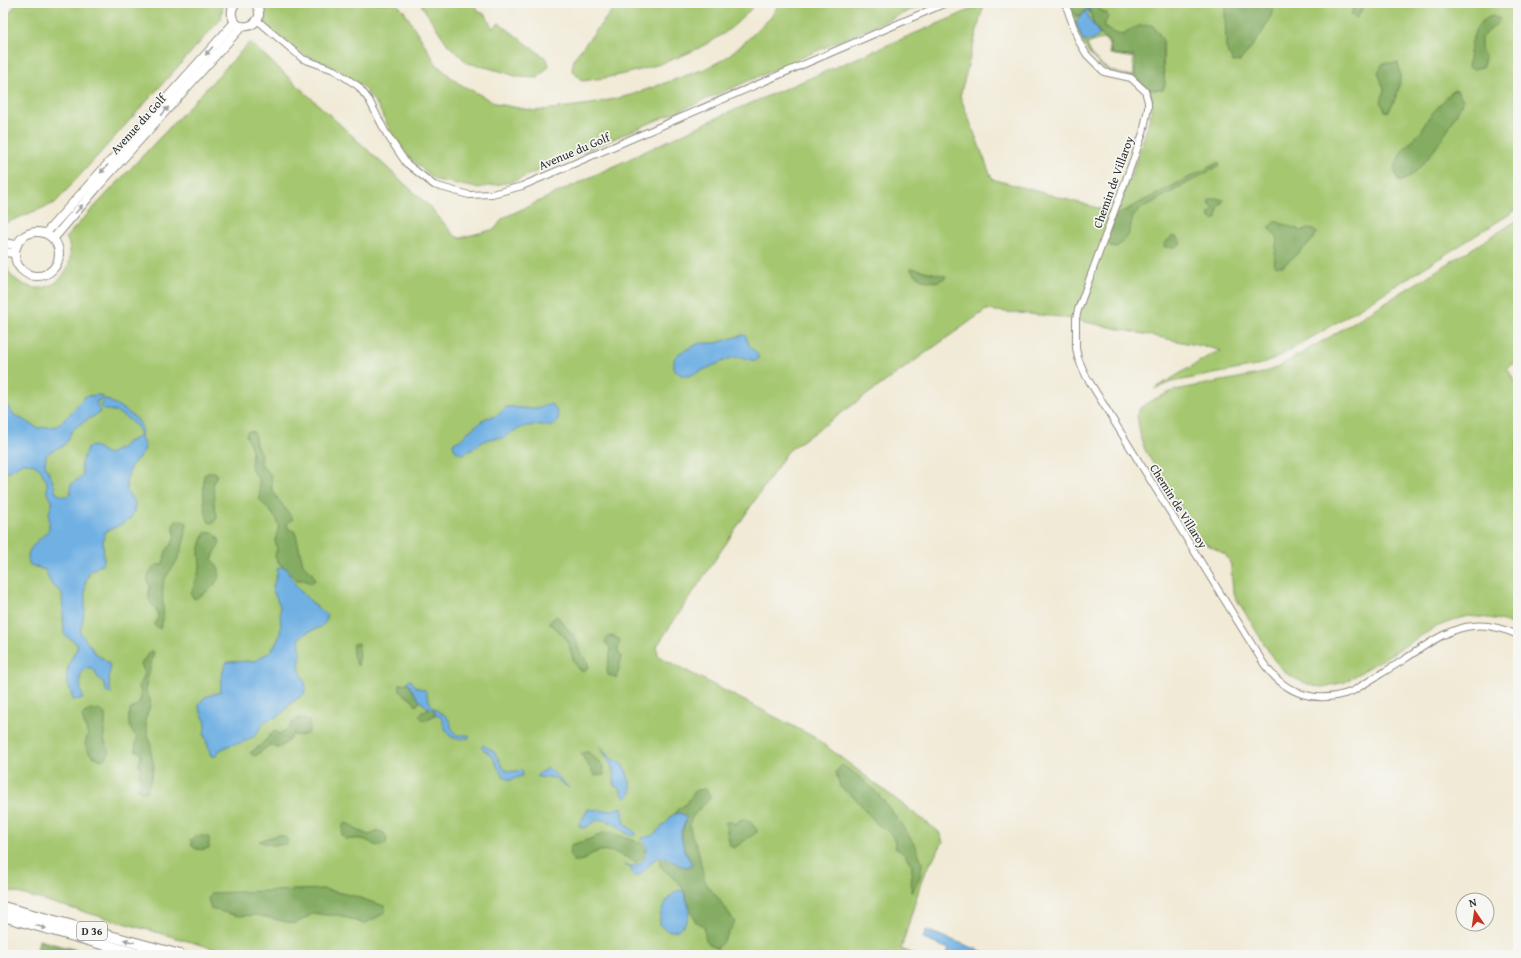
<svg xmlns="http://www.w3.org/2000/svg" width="1521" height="958" viewBox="0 0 1521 958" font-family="'Gentium Book Plus',serif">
<rect width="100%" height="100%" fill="#f6f6f2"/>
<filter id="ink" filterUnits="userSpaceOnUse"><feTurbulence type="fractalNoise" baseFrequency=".025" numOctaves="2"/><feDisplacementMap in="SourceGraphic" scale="8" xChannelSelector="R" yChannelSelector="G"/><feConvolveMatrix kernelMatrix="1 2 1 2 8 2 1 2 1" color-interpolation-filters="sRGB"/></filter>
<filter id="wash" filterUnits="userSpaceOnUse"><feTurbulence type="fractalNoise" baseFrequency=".012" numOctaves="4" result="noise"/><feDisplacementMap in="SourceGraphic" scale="16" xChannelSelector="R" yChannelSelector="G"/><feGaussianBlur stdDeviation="0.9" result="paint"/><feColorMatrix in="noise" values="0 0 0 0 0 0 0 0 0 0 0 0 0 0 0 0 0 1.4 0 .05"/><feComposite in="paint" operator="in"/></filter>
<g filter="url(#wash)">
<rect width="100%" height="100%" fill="#f1ead6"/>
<g fill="#a5c770" stroke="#68794e" fill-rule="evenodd">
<path d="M 17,3 L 223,3 L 221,19 L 55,203 L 3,224 L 3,22 Z"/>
<path d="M 272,3 L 396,3 L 404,11 L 437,65 L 458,83 L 497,104 L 535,111 L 591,104 L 631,95 L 707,68 L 724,59 L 746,41 L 770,18 L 780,3 L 927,3 L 723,92 L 512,182 L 477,188 L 435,180 L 408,156 L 391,132 L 378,106 L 362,86 L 341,71 L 298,52 L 262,22 L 265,8 Z"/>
<path d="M 420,3 L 450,3 L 451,4 L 475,3 L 478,11 L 486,15 L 492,28 L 499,23 L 547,59 L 549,66 L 538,78 L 518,77 L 500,71 L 468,63 L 448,45 Z"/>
<path d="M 618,3 L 757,3 C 746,14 736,25 723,34 C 684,60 629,76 582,81 L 572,70 L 574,58 Z"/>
<path d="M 1067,3 L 1071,3 L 1069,6 L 1080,16 L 1089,8 C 1092,18 1095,26 1101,34 C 1107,44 1110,39 1111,53 L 1118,55 L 1134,56 L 1137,61 L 1135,75 L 1137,80 L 1150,90 L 1163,90 L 1165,84 L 1163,66 L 1163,42 L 1130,29 L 1124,35 L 1117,34 L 1103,27 L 1106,13 L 1100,10 L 1098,3 L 1518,3 L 1518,209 L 1323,331 L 1273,360 L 1256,366 L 1172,382 L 1154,389 L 1212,354 L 1221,351 L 1211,348 L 1061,317 L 986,310 L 788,451 L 657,646 L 658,656 L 814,737 L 939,832 L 943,842 L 923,876 L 901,949 L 916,955 L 237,955 L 3,889 L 3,260 L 5,261 C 7,265 8,272 11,275 C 12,277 16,279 18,281 C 49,303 82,269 66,237 L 250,42 L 430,207 L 455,236 L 460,238 L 495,229 L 503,218 L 723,115 L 984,4 L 960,96 L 992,179 L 1116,213 C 1124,191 1158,113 1151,94 C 1143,74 1113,77 1099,64 C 1081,48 1075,25 1067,3 ZM 1106,39 L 1109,45 L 1110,54 L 1133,58 L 1134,76 C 1112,74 1095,66 1087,44 L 1098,40 Z"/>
<path d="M 1518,220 L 1518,361 L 1507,368 L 1518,386 L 1518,627 L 1500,620 L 1488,618 L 1468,616 L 1460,618 L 1436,627 L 1345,682 L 1323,687 L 1313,686 L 1296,679 L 1285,672 L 1274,660 L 1233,593 L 1231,566 L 1229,560 L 1225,554 L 1206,544 L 1199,538 L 1146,452 L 1141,439 L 1137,415 L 1140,408 L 1150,401 L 1175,390 L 1259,374 L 1276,368 L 1328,338 Z"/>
</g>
<g fill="#84ac62" stroke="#586c46">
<path d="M 1071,3 L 1098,3 L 1100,10 L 1106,13 L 1108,17 L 1103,27 L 1117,34 L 1123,35 C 1133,27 1139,25 1152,25 L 1158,32 L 1163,41 L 1163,66 L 1165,84 L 1163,90 L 1147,89 C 1145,83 1137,82 1135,75 C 1134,68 1138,63 1134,56 L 1118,55 L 1111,53 L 1110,44 L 1107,40 L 1102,36 L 1093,23 L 1089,8 C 1084,11 1081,15 1076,17 L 1069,6 Z"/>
<path d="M 1227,3 L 1275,3 C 1270,26 1254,44 1240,61 L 1233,62 L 1226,48 L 1225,12 Z"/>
<path d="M 1355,3 L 1361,3 L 1362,9 L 1357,18 L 1351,15 Z"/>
<path d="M 1492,16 L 1500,19 C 1494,28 1488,31 1481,38 L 1481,47 L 1485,57 L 1483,67 L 1473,69 L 1468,67 C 1469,58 1472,35 1477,27 C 1480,22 1487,18 1492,16 Z"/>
<path d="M 1383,63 L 1398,63 C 1403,83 1398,94 1389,111 L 1386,112 L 1381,103 L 1384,89 L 1378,72 Z"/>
<path d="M 1453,90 L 1457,91 L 1463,100 C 1453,123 1423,175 1399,182 L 1394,169 L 1402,151 L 1422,130 L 1428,118 Z"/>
<path d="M 1219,162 L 1220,165 L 1139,210 L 1133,217 L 1128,236 L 1117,247 L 1110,246 L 1107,239 L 1112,230 L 1116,215 Z"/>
<path d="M 1216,198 L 1224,200 L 1218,208 L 1217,218 L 1214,220 L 1210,218 L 1209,213 L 1214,208 L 1208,202 L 1209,200 Z"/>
<path d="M 1275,221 L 1302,231 L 1311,228 L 1317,233 L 1311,242 L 1283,266 L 1274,266 L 1277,237 L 1269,228 Z"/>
<path d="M 1174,236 L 1179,239 L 1181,243 C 1176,248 1171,248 1164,247 L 1164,244 L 1171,237 Z"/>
<path d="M 911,268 L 946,276 L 945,278 C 932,286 919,280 910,269 Z"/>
<path d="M 248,431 L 254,432 L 256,445 L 261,454 C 259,467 263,466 271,475 L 272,489 L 275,495 L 293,519 L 288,522 L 287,526 L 290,530 L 294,531 L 296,535 L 303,564 L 312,573 L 315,580 L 311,583 L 304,580 L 297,580 L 278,562 L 275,557 L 277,548 L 275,541 L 279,526 L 277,520 L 271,512 L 260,500 L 259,479 L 254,474 L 251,467 L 252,449 L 246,435 Z"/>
<path d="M 209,472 L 215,472 L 217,476 C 211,484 213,488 215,497 C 212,504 217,510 217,518 L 214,522 L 210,523 C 203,517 203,485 204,475 Z"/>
<path d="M 181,520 L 187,523 C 185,536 183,550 176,562 C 172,570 164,576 163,586 C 161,602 167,614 160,629 L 154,625 C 164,611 152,610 149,599 C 148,595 150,589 150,586 C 144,577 150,571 156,565 L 161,565 L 163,564 L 166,551 L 173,542 L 175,534 L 173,528 L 174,522 Z"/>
<path d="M 213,532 L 217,536 L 220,542 L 212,559 C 214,562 218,567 219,570 C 222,583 203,595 194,599 L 191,594 C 194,584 198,577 200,567 C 200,562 199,558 199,554 C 199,550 203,536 205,533 Z"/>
<path d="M 557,616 L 576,639 L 578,648 L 588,663 L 589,667 L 583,672 C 571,665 573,651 567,641 C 563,633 555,629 549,622 Z"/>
<path d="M 614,636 L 620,640 C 618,647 617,652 621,657 L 617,678 L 608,675 L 607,669 L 611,649 L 605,642 L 607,637 Z"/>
<path d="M 359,643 L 358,666 C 353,659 352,653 353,644 Z"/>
<path d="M 150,651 L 154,652 L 146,686 L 146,692 L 150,699 L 150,706 L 145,720 L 151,746 L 151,754 L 154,765 L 151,779 L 147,791 L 143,792 L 138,788 L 138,786 L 141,783 L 139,776 L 141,768 L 139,764 L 141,756 L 140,752 L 135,750 L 137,737 C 129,730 126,719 131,709 C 141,704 144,695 138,686 C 145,676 147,676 141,664 Z"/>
<path d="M 408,683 L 419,698 L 420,701 L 416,706 L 411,698 L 404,695 L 400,690 L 400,684 Z"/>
<path d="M 429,708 L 434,709 L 435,715 L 424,721 L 419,716 L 423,711 Z"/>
<path d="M 91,710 L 99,710 L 105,714 C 106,722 104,729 104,737 C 104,748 118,752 101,760 L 91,755 L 86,747 L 85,743 L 88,735 L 82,717 L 84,713 Z"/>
<path d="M 298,718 C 309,719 311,722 308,733 L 301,736 L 293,735 L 286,743 L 278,748 L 270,745 L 255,756 L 250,753 L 261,745 L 272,733 L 276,731 L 279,734 L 290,727 L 293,722 Z"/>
<path d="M 586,752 L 588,752 L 603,766 L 604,775 L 595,776 L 581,754 Z"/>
<path d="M 842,765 C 851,771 859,776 867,783 C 881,795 920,846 922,864 C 922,872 917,887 911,892 L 912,865 L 903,853 L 895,848 L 895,840 L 889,831 L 878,825 L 855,798 L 840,787 L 836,772 Z"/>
<path d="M 706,789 L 711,797 C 706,804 691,814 690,823 C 689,832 695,841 698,850 C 701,860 701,870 705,880 C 708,889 716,894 721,902 C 726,908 730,916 735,922 L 727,936 L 717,949 C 705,942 705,940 704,926 L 695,921 L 682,886 L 660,866 L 660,860 L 663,857 L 668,858 L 676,863 L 690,859 C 681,849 680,833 686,821 L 678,813 L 674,814 L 678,809 L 685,805 L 696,790 Z"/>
<path d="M 742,819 L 749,820 L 757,830 L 757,832 L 734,848 L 730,846 L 725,823 L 730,821 L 735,824 Z"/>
<path d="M 345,823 L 352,825 L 355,829 L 369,835 L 379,831 L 384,833 L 387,839 L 386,844 C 374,850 373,841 362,839 C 357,838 351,840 345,839 L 342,835 L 343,825 Z"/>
<path d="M 610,832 L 641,843 L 645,849 L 643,857 L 637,862 C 624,857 610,847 596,852 C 585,856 588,862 573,861 L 569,853 L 571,845 L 593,838 L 603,833 Z"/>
<path d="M 195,835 L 209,837 L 209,848 C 200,851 190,850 191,839 Z"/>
<path d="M 278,835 L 285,837 L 288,840 L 287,844 C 278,845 268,846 259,841 Z"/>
<path d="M 323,889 L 354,896 L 384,906 L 385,913 L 364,924 L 339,915 L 325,915 L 314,913 L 295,924 L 257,915 L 239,916 L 211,909 L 208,899 L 211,893 Z"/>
<path d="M 39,940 L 96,955 L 36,955 Z"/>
</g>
<g fill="#6fb0e3" stroke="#4d6e87">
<path d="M 1088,9 L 1090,12 L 1087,15 L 1100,35 L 1092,40 L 1083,41 L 1076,22 Z"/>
<path d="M 743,335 L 746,336 L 749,345 L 758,355 L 758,359 L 755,361 L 740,357 L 731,358 L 689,376 L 683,376 L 674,370 L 674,359 L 678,354 L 683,351 L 700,343 L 716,343 Z"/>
<path d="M 98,395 L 102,396 L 100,400 L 96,402 L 100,412 C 91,419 80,422 72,431 C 69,435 69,441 64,445 C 58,449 52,449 46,456 L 45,465 L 53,482 L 56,493 L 63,496 L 68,496 L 71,492 L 71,484 L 83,476 L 81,463 L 88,447 L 94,446 L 108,454 L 121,448 L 126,443 L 139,437 L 139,430 L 137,427 C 127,418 117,409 104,410 L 101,406 L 104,398 L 125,410 L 138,420 L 142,428 L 141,437 L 145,447 L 143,453 L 131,466 L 126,482 L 127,492 L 134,500 L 135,504 L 134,511 L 131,518 L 124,523 L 105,532 L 103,541 L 104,561 L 101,565 L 90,571 L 85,583 L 85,610 L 80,632 L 95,653 L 109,663 L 110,668 L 109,680 L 111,694 L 107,693 L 104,683 L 98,678 L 95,671 L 91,668 L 86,668 C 76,676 81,688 83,699 L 73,700 L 66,676 L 70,661 L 78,646 C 74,639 69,640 64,634 L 62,593 L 51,584 L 45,570 L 30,565 C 22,548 41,541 49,529 L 49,512 L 52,505 L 52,501 L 47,493 L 47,482 L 40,469 L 33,464 L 27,463 L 22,463 L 10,471 L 7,471 L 4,468 L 3,399 L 13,414 L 38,428 L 57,426 L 69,415 L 84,397 L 88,396 Z"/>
<path d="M 551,404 C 557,408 562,420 554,425 C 550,428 546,425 542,425 C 530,424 512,429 504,438 C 480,437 482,446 463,454 C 456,453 454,450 453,443 L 460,440 L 469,431 L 486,418 L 497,416 L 506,407 C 512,406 516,408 522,408 C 533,410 542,406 551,404 Z"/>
<path d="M 280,567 L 286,568 C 295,588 310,602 327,615 C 328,631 306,628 299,639 L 301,653 L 299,667 L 306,686 L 304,694 L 290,704 L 281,715 L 265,721 L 255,736 L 241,743 L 230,745 L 220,750 L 216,756 L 211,756 L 204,734 L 206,723 L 199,708 L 199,704 L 205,697 L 220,692 L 223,671 L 227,662 L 255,661 L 271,651 L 276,644 L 280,635 L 281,626 L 280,606 L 273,591 L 273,587 L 277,574 L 277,569 Z"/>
<path d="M 411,680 L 416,687 L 425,690 C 428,696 429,703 433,707 C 438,713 445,713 448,719 C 453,725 449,728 457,735 L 468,735 L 470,736 L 469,738 C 465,738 463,739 459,739 C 446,739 445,726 441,717 L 435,715 L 434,709 C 422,708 414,693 408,683 L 407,681 Z"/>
<path d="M 483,745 C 486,748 491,748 494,752 C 504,765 499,775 522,770 L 523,773 L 522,776 C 518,777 513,780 510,780 C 500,778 496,761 491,755 C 488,751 483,751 481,747 Z"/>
<path d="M 600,746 L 609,757 L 622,764 L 626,770 L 631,786 L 631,793 L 625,799 L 619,787 L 614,786 L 614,775 L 611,765 Z"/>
<path d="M 548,768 C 552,771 565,783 569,788 L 555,778 L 537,777 L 537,775 Z"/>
<path d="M 622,807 L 625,824 L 636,833 L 636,835 C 626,838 620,826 611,822 C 593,815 594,827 581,828 L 579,825 L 588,809 L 607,811 Z"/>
<path d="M 678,813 L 683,814 L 686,817 C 686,823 682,827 681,833 C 681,837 683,845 684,849 C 685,856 692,859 691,866 C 679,871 670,854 658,858 C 650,860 639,884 631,873 L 632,869 L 625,865 C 635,869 646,862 647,850 C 647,846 643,842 642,838 L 653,835 L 668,821 L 671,816 Z"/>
<path d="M 680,890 L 683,891 C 686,897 689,905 689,912 C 688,927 671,939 660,925 C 658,913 668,893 680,890 Z"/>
<path d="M 926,930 L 992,955 L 947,955 L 949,949 L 923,939 Z"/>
</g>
</g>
<g filter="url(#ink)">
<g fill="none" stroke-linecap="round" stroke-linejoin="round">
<g stroke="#8e8a80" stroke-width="8">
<g id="minor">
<path d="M 1065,3 L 1079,42 L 1087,55 L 1104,72 L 1131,78 L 1145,91 L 1148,102 L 1148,108 L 1143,133 L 1078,310 L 1076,318 L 1076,348 L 1078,358 L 1086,376 L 1264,664 C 1286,695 1317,705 1353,691 C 1370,680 1388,670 1405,659 C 1426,645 1448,628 1473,626 C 1489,624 1504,629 1518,635"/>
<path d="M 257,20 L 303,59 L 334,70 L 358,86 L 369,100 L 386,133 L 406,163 L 434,185 L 469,195 L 492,194 L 522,186 L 946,3"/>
</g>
</g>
<g stroke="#8e8a80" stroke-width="10">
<g id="tertiary">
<path d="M 236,3 C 233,6 231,10 232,15 C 235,37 271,24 255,3"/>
<circle cx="37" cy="254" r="22"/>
<path d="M 46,233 L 235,22"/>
<path d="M 54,238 L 99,185 L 242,26"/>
<path d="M 3,243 L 17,245"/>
<path d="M 3,252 L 15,253"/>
</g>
</g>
<g stroke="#8e8a80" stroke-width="12">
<g id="primary">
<path d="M 3,907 L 180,955"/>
<path d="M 3,916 L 141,955"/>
</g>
</g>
<use href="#minor" stroke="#fff" stroke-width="6"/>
<use href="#tertiary" stroke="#fff" stroke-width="8"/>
<use href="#primary" stroke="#fff" stroke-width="10"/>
</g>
<defs><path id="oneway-solid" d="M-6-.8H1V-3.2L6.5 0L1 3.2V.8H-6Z"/></defs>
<g fill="#a0a0a0">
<use href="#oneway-solid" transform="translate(209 51) rotate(132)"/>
<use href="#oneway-solid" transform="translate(165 111) rotate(-48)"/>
<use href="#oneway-solid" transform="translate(104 169) rotate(132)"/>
<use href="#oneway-solid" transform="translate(79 209) rotate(-50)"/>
<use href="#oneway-solid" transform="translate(41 927) rotate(16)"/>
<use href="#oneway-solid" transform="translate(129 941) rotate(-165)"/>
</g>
</g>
<g text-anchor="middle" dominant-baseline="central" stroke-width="3.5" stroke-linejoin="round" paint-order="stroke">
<rect fill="#f6f6f2" stroke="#686867" stroke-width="1" x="77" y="922" width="30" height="18" rx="3"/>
<g font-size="11" font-weight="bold" fill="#2b2b2b">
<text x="92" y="931">D 36</text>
</g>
<g font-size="12" fill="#2b2b2b" stroke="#f6f6f2">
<text transform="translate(138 124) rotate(-48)">Avenue du Golf</text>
<text transform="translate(574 151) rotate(-23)">Avenue du Golf</text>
<text transform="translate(1113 182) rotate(-70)">Chemin de Villaroy</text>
<text transform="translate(1179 506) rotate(58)">Chemin de Villaroy</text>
</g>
</g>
<rect width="1521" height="958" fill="none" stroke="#f6f6f2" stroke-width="16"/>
<g transform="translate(1475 912) rotate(347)"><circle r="19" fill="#f6f6f2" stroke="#a5a5a2"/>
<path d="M0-3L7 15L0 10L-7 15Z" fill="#c8321e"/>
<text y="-6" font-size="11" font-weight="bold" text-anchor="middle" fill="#2b2b2b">N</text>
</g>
</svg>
